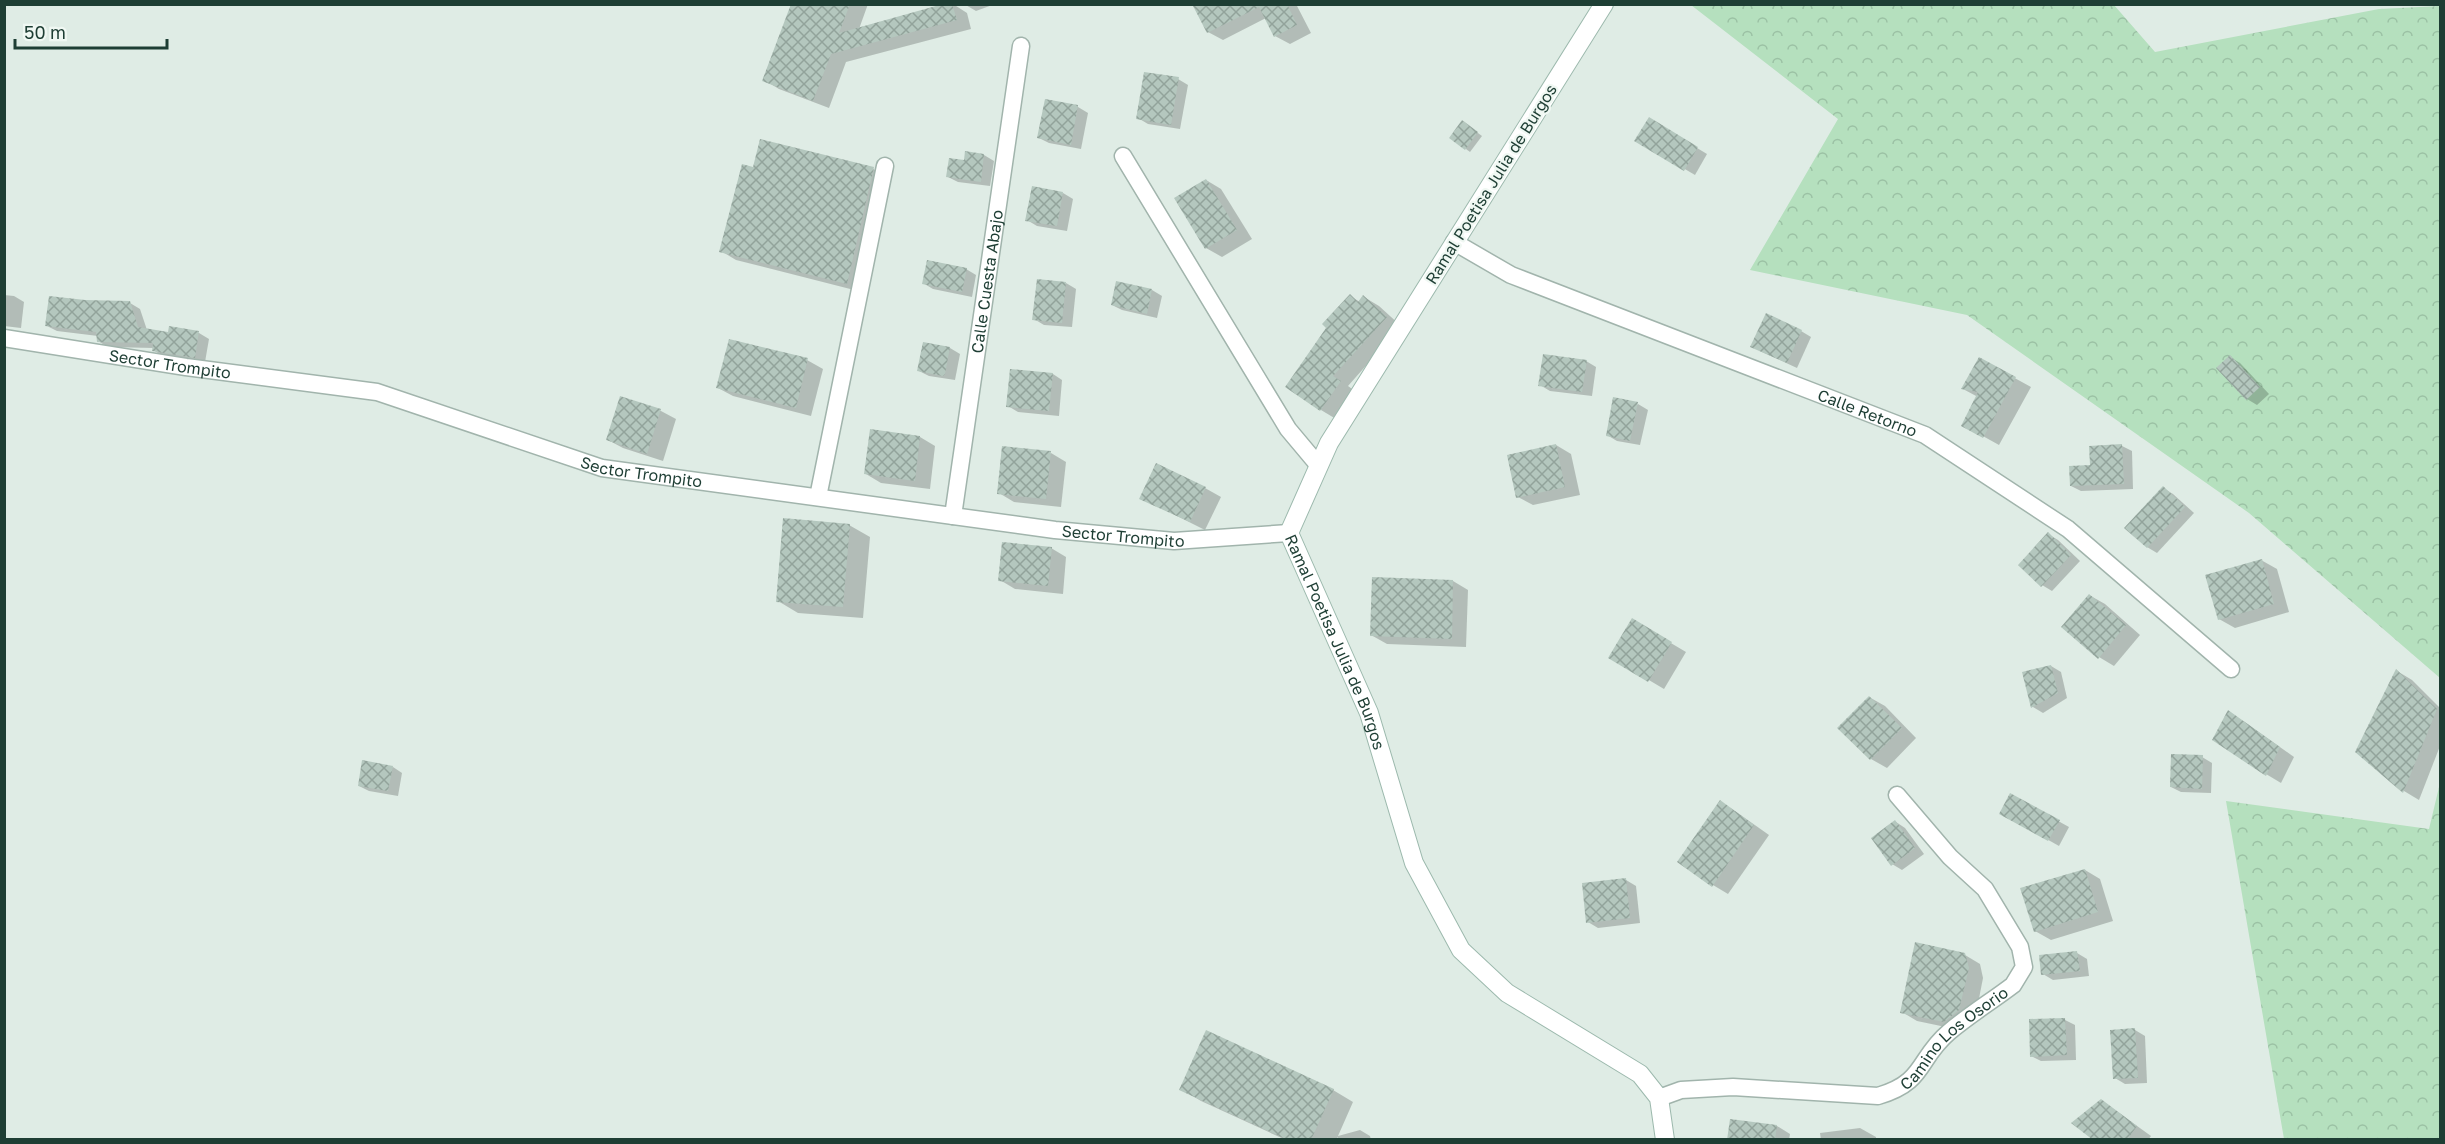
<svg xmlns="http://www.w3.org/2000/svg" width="2445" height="1144" viewBox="0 0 2445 1144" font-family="'Golos Text',sans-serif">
<defs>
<pattern id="forest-crowns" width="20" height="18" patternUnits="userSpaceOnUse" patternTransform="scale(1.5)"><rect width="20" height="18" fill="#b5e0be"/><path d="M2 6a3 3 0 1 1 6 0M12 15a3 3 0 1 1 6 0" fill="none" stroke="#9bc1a4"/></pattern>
<pattern id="building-cross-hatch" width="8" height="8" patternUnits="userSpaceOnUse" patternTransform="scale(1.5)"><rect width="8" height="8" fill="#b4c7be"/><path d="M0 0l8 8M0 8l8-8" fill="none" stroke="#92a39b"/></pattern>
</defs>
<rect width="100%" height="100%" fill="#dfece5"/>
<g fill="url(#forest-crowns)">
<path d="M 1691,5 L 2114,5 L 2155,52 L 2379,9 L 2440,6 L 2440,678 L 2249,513 L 1967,315 L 1750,270 L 1838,119 Z"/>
<path d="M 2440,783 L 2440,1139 L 2284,1139 L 2226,801 L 2429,829 Z"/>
</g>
<g fill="#0003">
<path d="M 793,4 L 868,4 L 859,29 L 953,4 L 967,13 L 971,29 L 846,62 L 829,108 L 779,89 L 764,80 Z"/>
<path d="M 964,4 L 995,4 L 976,11 Z"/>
<path d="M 1194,4 L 1296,4 L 1311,33 L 1290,44 L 1275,36 L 1266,18 L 1223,40 L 1208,32 Z"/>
<path d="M 1178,79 L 1188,85 L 1180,129 L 1148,124 L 1138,118 Z"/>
<path d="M 1046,101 L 1078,107 L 1088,113 L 1081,149 L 1049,143 L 1039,138 Z"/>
<path d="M 1649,119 L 1707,154 L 1695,175 L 1637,141 Z"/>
<path d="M 1467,125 L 1482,136 L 1470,152 L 1466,149 Z"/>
<path d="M 984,155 L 994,161 L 990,186 L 958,182 L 948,177 L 966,161 Z"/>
<path d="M 755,169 L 873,169 L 889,177 L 862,292 L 736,260 L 721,251 Z"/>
<path d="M 1206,180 L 1221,189 L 1252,239 L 1222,257 L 1206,248 L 1176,199 Z"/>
<path d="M 1063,193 L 1073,199 L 1067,231 L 1037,226 L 1027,220 Z"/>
<path d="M 966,269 L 976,275 L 972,297 L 933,289 L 923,283 Z"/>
<path d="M 1066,283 L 1076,289 L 1072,327 L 1044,325 L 1034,319 Z"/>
<path d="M 1117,283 L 1152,290 L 1162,296 L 1157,318 L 1122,310 L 1112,305 Z"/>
<path d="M 4,295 L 14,296 L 24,302 L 21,328 L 4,326 Z"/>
<path d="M 1350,296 L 1360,302 L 1364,297 L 1379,306 L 1401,326 L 1348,386 L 1355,391 L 1336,419 L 1321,410 Z"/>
<path d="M 130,303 L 140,309 L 147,330 L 170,334 L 171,328 L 199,333 L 209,339 L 205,362 L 163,356 L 153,350 L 154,348 L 108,347 L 98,341 L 98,336 L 57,331 L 47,326 Z"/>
<path d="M 1801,331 L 1811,337 L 1797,368 L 1762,352 Z"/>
<path d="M 924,343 L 950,348 L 960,354 L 955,380 L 929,376 L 919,371 Z"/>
<path d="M 2230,357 L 2240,363 L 2269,394 L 2257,405 L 2247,399 Z"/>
<path d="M 1980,359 L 2031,387 L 1999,445 L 1963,425 L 1978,397 L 1963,389 Z"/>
<path d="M 807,360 L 823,369 L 811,416 L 733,396 L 718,388 Z"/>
<path d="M 1586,361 L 1596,367 L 1592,396 L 1550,391 L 1540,385 Z"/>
<path d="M 1053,374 L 1062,380 L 1059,416 L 1018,412 L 1008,406 Z"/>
<path d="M 621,398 L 661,411 L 676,419 L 663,461 L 623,448 L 608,440 Z"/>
<path d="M 1638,404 L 1648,410 L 1640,445 L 1617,441 L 1607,435 Z"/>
<path d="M 871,431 L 920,437 L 935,446 L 930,489 L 881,483 L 866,474 Z"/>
<path d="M 1556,445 L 1571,454 L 1580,495 L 1533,505 L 1518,497 Z"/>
<path d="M 2122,446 L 2132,451 L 2133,489 L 2081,491 L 2071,486 L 2092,466 Z"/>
<path d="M 1051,453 L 1066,462 L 1061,507 L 1014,502 L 999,493 Z"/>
<path d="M 1205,488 L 1221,497 L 1205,530 L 1141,498 Z"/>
<path d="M 2163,488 L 2173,494 L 2194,513 L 2157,553 L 2147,547 Z"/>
<path d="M 849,525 L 870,537 L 863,618 L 798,613 L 778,601 Z"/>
<path d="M 2048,534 L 2058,540 L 2080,561 L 2052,591 L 2042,585 Z"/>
<path d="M 1051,548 L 1066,557 L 1063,594 L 1015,589 L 1000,580 Z"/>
<path d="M 2261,560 L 2277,569 L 2289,612 L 2235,628 L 2219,619 Z"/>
<path d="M 1453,581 L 1468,590 L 1466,647 L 1387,644 L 1371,635 Z"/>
<path d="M 2089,595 L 2105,604 L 2140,635 L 2114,666 L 2099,657 Z"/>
<path d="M 1632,620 L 1686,652 L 1664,689 L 1610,657 Z"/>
<path d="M 2051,666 L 2061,672 L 2067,698 L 2043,713 L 2033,707 L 2024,673 Z"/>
<path d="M 2397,671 L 2412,680 L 2440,708 L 2440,746 L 2419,800 L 2404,791 L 2357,752 Z"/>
<path d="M 1869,697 L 1885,706 L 1916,738 L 1887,768 L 1871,759 L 1839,728 Z"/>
<path d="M 2243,721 L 2294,757 L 2281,783 L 2266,774 Z"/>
<path d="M 2202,757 L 2212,763 L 2211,793 L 2181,792 L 2171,787 Z"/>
<path d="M 393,767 L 402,773 L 398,796 L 369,791 L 359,786 Z"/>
<path d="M 2011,795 L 2069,827 L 2059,846 L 2001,813 Z"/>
<path d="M 1735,811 L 1769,835 L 1728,894 L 1713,885 Z"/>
<path d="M 1896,822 L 1905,828 L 1924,854 L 1902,870 L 1892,864 Z"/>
<path d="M 2085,870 L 2100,879 L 2113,921 L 2051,940 L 2035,931 Z"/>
<path d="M 1626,880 L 1636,886 L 1640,923 L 1598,928 L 1588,922 Z"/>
<path d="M 2077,953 L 2087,959 L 2089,976 L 2053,980 L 2043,974 Z"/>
<path d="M 1965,955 L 1980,964 L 1983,978 L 1975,1019 L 1960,1030 L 1917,1021 L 1902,1012 Z"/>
<path d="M 2065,1020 L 2075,1025 L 2076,1060 L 2041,1061 L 2031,1056 Z"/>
<path d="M 2135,1030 L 2145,1036 L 2147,1083 L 2125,1084 L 2115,1078 Z"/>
<path d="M 1181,1089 L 1333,1090 L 1353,1102 L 1338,1136 L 1360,1130 L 1370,1136 L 1371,1140 L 1338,1140 L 1338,1137 L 1336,1140 L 1286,1140 L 1201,1101 Z"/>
<path d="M 2101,1100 L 2151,1136 L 2148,1140 L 2096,1140 Z"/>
<path d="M 1777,1126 L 1790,1134 L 1789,1140 L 1729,1140 Z"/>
<path d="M 1860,1128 L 1876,1137 L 1876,1140 L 1821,1140 L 1820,1133 Z"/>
</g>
<g fill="url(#building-cross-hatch)">
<path d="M 791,4 L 850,4 L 839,33 L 943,4 L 952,4 L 957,20 L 831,54 L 813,101 L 762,81 Z"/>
<path d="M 1192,4 L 1287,4 L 1297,25 L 1274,37 L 1259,7 L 1207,33 Z"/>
<path d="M 1144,72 L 1179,77 L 1171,125 L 1136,119 Z"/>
<path d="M 1045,99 L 1078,105 L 1071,145 L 1037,138 Z"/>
<path d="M 1649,117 L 1698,147 L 1684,171 L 1634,141 Z"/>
<path d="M 1462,120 L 1478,132 L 1465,150 L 1449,138 Z"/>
<path d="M 760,139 L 874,167 L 847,284 L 719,252 L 742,164 L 753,167 Z"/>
<path d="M 965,151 L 984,154 L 981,182 L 946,177 L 949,158 L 964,160 Z"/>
<path d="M 1206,179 L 1237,230 L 1205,249 L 1174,198 Z"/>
<path d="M 1032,186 L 1063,192 L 1057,226 L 1025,221 Z"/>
<path d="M 927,260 L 967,268 L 962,292 L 922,284 Z"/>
<path d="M 1037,279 L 1066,282 L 1062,323 L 1032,320 Z"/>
<path d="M 1116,281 L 1152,289 L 1147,314 L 1111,305 Z"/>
<path d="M 1350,294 L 1358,302 L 1363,295 L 1387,317 L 1333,376 L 1341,381 L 1320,411 L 1285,387 L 1326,328 L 1322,324 Z"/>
<path d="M 49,296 L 85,300 L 130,301 L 138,327 L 168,332 L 169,326 L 199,331 L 195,358 L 152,351 L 153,343 L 97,342 L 96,332 L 45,326 Z"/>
<path d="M 1766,313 L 1802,330 L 1787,363 L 1750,347 Z"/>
<path d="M 729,339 L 808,358 L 796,408 L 716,388 Z"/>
<path d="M 923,342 L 950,347 L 945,374 L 943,376 L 917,371 Z"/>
<path d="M 1543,354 L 1587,360 L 1582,392 L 1538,386 Z"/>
<path d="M 2230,355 L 2260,387 L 2246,400 L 2216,368 Z"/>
<path d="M 1979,357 L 2016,377 L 1983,438 L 1961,426 L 1978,392 L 1961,389 Z"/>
<path d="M 1010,369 L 1053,373 L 1049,411 L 1006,407 Z"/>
<path d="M 620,396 L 661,409 L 647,454 L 606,440 Z"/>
<path d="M 1613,397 L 1638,402 L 1630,441 L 1606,436 Z"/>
<path d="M 870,429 L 920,436 L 915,481 L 864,474 Z"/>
<path d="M 1556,444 L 1565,487 L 1516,498 L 1507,455 Z"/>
<path d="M 2122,444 L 2124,484 L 2070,486 L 2069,466 L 2090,465 L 2089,446 Z"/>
<path d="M 1002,446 L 1051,451 L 1046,499 L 997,494 Z"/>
<path d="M 1156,463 L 1206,487 L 1190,522 L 1139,499 Z"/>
<path d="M 2163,486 L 2185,507 L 2147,548 L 2124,528 Z"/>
<path d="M 783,518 L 850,524 L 843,607 L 776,602 Z"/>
<path d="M 2048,532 L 2071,555 L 2041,587 L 2018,565 Z"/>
<path d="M 1002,542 L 1052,547 L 1048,586 L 998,581 Z"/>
<path d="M 2262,559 L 2274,604 L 2218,620 L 2205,575 Z"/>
<path d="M 1372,577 L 1453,580 L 1452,639 L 1370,636 Z"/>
<path d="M 2089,594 L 2126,625 L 2098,659 L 2061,627 Z"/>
<path d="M 1632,618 L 1672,642 L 1648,682 L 1608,658 Z"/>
<path d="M 2051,665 L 2058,693 L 2031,708 L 2022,672 Z"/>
<path d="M 2396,669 L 2437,709 L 2403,793 L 2355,752 Z"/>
<path d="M 1869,696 L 1902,728 L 1870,760 L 1837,728 Z"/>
<path d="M 2228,710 L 2280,747 L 2266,776 L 2212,740 Z"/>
<path d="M 2171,754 L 2203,755 L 2202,789 L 2170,787 Z"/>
<path d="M 362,760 L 393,766 L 388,791 L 358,786 Z"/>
<path d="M 2010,793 L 2060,820 L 2048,841 L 1999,814 Z"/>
<path d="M 1720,800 L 1754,825 L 1712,887 L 1677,862 Z"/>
<path d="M 1895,820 L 1915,848 L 1891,866 L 1871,838 Z"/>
<path d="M 2085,869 L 2098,912 L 2034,932 L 2020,888 Z"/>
<path d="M 1626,878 L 1630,918 L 1586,923 L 1582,883 Z"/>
<path d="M 1915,942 L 1965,953 L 1969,968 L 1959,1010 L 1944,1022 L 1900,1013 Z"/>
<path d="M 2077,951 L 2080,971 L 2041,975 L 2039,955 Z"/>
<path d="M 2065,1018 L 2067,1055 L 2030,1057 L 2029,1019 Z"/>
<path d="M 2135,1028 L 2138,1078 L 2113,1079 L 2110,1030 Z"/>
<path d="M 1206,1030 L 1334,1089 L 1311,1140 L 1288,1140 L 1179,1090 Z"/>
<path d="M 2101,1099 L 2137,1126 L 2127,1140 L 2093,1140 L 2071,1123 Z"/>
<path d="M 1730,1119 L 1777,1125 L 1775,1140 L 1727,1140 Z"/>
</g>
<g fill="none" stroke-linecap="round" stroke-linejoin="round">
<g stroke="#a1b4ac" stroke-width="19">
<g id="street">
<path d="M 1123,156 L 1288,429 L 1319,466"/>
<path id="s1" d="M 1454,242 L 1511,275 L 1925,435 L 2068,529 L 2231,669"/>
<path id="s2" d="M 4,338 L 186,367 L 377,392 L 602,468 L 1055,530 L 1174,541 L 1289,533"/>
<path d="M 818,497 L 885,166"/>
<path id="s3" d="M 953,516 L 1021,46"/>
<path id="s4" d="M 1659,1098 L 1681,1090 L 1733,1087 L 1878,1096 C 1926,1082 1917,1059 1949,1032 C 1969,1015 1992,1001 2013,985 L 2024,967 L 2020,947 L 1985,889 L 1950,857 L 1897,795"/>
</g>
</g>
<g stroke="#9cb9ad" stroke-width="20">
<g id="secondary">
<path id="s5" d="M 1604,4 L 1329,443 L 1289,533 L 1369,713 L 1414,863 L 1461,950 L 1507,993 L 1640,1074 L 1659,1098 L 1665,1140"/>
</g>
</g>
<use href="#street" stroke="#fff" stroke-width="16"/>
<use href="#secondary" stroke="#fff" stroke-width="18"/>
</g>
<g text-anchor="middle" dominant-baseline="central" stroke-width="4.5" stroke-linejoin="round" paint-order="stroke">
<g font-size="16" fill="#1e3e34" stroke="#f0f8f3">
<text transform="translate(1491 184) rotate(-58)">Ramal Poetisa Julia de Burgos</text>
<text stroke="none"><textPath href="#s3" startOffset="237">Calle Cuesta Abajo</textPath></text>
<text stroke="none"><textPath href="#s2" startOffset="168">Sector Trompito</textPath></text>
<text stroke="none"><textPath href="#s1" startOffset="448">Calle Retorno</textPath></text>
<text stroke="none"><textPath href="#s2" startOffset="654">Sector Trompito</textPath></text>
<text stroke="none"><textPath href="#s2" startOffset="1140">Sector Trompito</textPath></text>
<text stroke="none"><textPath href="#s5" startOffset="735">Ramal Poetisa Julia de Burgos</textPath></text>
<text stroke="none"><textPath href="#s4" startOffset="318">Camino Los Osorio</textPath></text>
</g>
</g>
<rect width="2445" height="1144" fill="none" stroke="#1e3e34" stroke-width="12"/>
<path d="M15 39v9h152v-9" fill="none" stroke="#1e3e34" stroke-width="3"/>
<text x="24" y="39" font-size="18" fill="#1e3e34" stroke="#f0f8f3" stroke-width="4.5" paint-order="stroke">50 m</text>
</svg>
